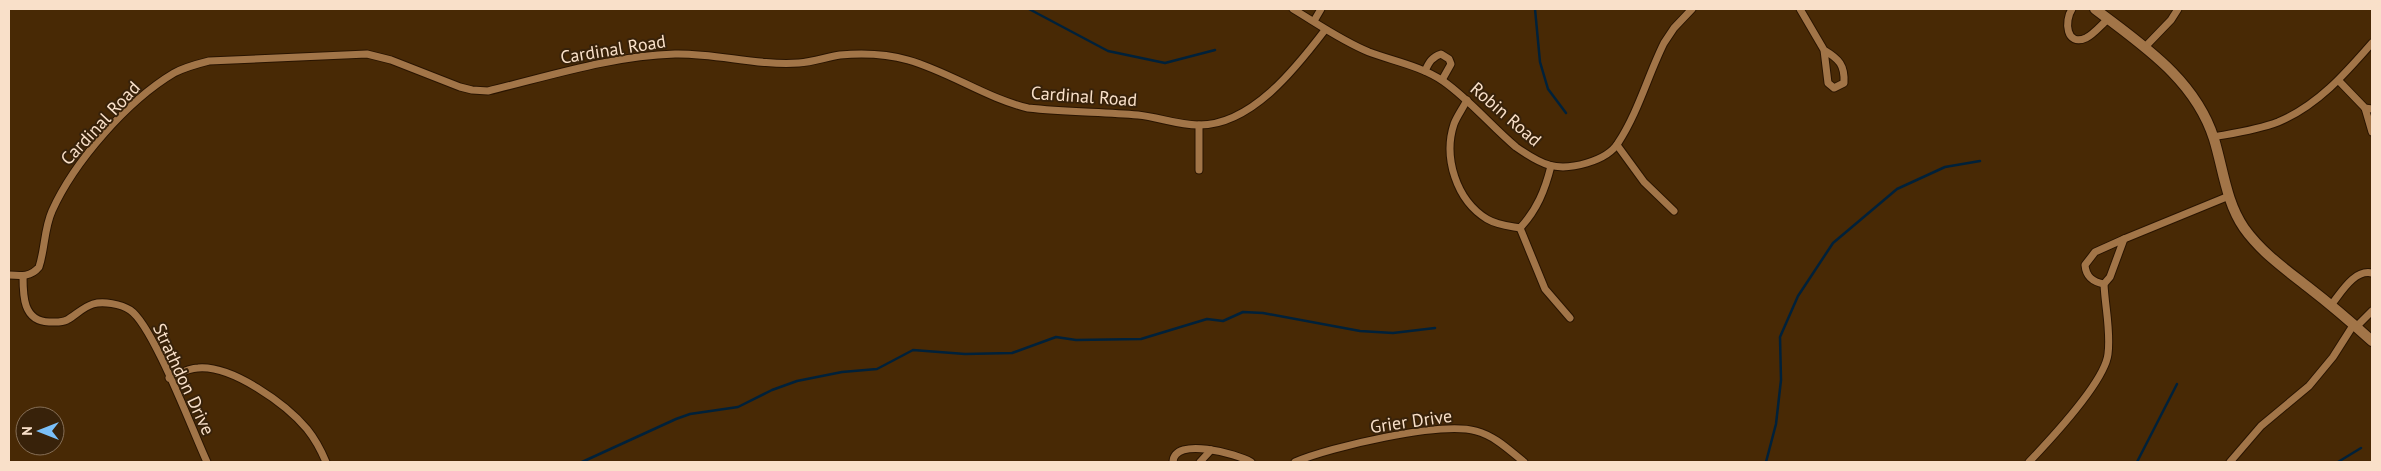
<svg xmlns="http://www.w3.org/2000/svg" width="2381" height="471" viewBox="0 0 2381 471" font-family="'PT Sans',sans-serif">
<rect width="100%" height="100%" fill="#482905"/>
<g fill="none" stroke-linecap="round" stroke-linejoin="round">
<g stroke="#00213a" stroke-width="2.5">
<path d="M 1029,9 L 1108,51 L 1165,63 L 1215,50"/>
<path d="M 1535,9 L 1540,62 L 1548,89 L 1566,113"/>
<path d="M 582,462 L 676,419 L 690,414 L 738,407 L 772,390 L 797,381 L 842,372 L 877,369 L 913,350 L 965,354 L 1012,353 L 1056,337 L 1076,340 L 1141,339 L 1207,319 L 1223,321 L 1243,312 L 1263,313 L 1360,331 L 1393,333 L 1435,328"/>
<path d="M 1766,462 L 1776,424 L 1781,380 L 1780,337 L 1798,296 L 1833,243 L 1897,189 L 1945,167 L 1980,161"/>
<path d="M 2137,462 L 2177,384"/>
<path d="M 2338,462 L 2361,448"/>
</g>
<g stroke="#291400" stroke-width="9">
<g id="street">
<path d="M 1293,9 C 1318,24 1342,41 1369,52 C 1393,61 1421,66 1443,81 C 1470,100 1491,126 1516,147 C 1526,154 1538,162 1549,165 C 1569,171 1607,161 1618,143 C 1638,113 1648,75 1664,43 L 1674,28 L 1692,9"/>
<path d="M 1800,9 L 1824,50 L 1828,83 L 1834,88 L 1844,83 C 1845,65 1839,59 1824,50"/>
<path d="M 2072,9 C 2064,21 2066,47 2086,38 C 2094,34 2101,25 2108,19"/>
<path d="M 1314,21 L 1321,9"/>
<path d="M 2145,47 L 2171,20 L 2178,9"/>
<path d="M 1425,71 C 1429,62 1432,57 1441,54 L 1449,59 L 1451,64 L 1442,80"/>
<path d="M 2339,81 L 2365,108 L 2372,109"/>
<path d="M 1467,100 C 1463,108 1457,116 1454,124 C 1443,157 1456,200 1487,219 C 1497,225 1509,226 1520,228 C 1537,210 1545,190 1551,166"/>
<path d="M 2365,108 L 2372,132"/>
<path d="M 1199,125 L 1199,170"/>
<path d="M 2213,137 C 2235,133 2257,130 2278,122 C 2317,106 2345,74 2372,43"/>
<path d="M 1617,145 L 1644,182 L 1674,211"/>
<path d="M 1520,228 L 1545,289 L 1570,318"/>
<path d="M 9,275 C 21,276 31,277 39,267 C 45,249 44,229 52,211 C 74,162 127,101 174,73 C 185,67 197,64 209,61 L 367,54 L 391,60 L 460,87 L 472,90 L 488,91 C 550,76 611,56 675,54 C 716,53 758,66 799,63 C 813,62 827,57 840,55 C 863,53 887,54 908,60 C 950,72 986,98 1028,108 C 1064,112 1101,112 1138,115 C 1158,117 1178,125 1198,125 C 1251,126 1296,68 1325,30"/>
<path d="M 23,276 C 23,296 23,321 49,322 C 55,322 61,323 67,320 C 76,315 83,307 93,304 C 103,301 121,304 130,310 C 153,325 193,432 207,462"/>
<path d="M 2104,284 C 2093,282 2086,277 2085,265 L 2095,252 L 2124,239"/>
<path d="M 2331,305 C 2341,293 2354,269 2372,273"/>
<path d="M 2356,327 L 2372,311"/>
<path d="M 169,378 C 178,374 189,368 198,368 C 232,365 286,404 307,429 C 315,439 321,450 326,462"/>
<path d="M 1173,462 C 1174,436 1237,454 1251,462"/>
<path d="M 1200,462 L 1211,450"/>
<path d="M 1295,462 C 1330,447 1441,421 1476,431 C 1495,436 1509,450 1524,462"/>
<path d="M 2029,462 C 2049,441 2105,381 2108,354 C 2111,331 2105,307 2104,284 L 2110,277 L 2124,239 L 2229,196"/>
<path d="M 2230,462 L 2261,426 L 2309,386 L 2333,357 L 2354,324"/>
</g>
</g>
<g stroke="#291400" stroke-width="12">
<path id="secondary" d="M 2095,9 C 2142,45 2195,79 2214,139 C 2223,168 2226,202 2244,228 C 2261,252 2285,269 2308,287 C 2330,304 2351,322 2372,341"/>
</g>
<use href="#street" stroke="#a27548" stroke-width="7"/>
<use href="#secondary" stroke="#a27548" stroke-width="10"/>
</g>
<g text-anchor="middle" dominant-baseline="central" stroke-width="4" stroke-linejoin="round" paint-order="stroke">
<g font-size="18" fill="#f9e0c9" stroke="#38220a">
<text transform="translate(613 49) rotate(-9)">Cardinal Road</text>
<text transform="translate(1084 96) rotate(4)">Cardinal Road</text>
<text transform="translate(1506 114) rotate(41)">Robin Road</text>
<text transform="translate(100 123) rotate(-47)">Cardinal Road</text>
<text transform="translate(184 379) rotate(65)">Strathdon Drive</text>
<text transform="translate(1411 421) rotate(-8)">Grier Drive</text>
</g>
</g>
<rect width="2381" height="471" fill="none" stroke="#f9e0c9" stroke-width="20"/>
<g transform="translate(40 431) rotate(270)"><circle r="24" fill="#38220a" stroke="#856e56"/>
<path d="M0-4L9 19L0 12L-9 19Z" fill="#7abff8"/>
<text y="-8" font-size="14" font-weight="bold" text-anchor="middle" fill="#f9e0c9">N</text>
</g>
</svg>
